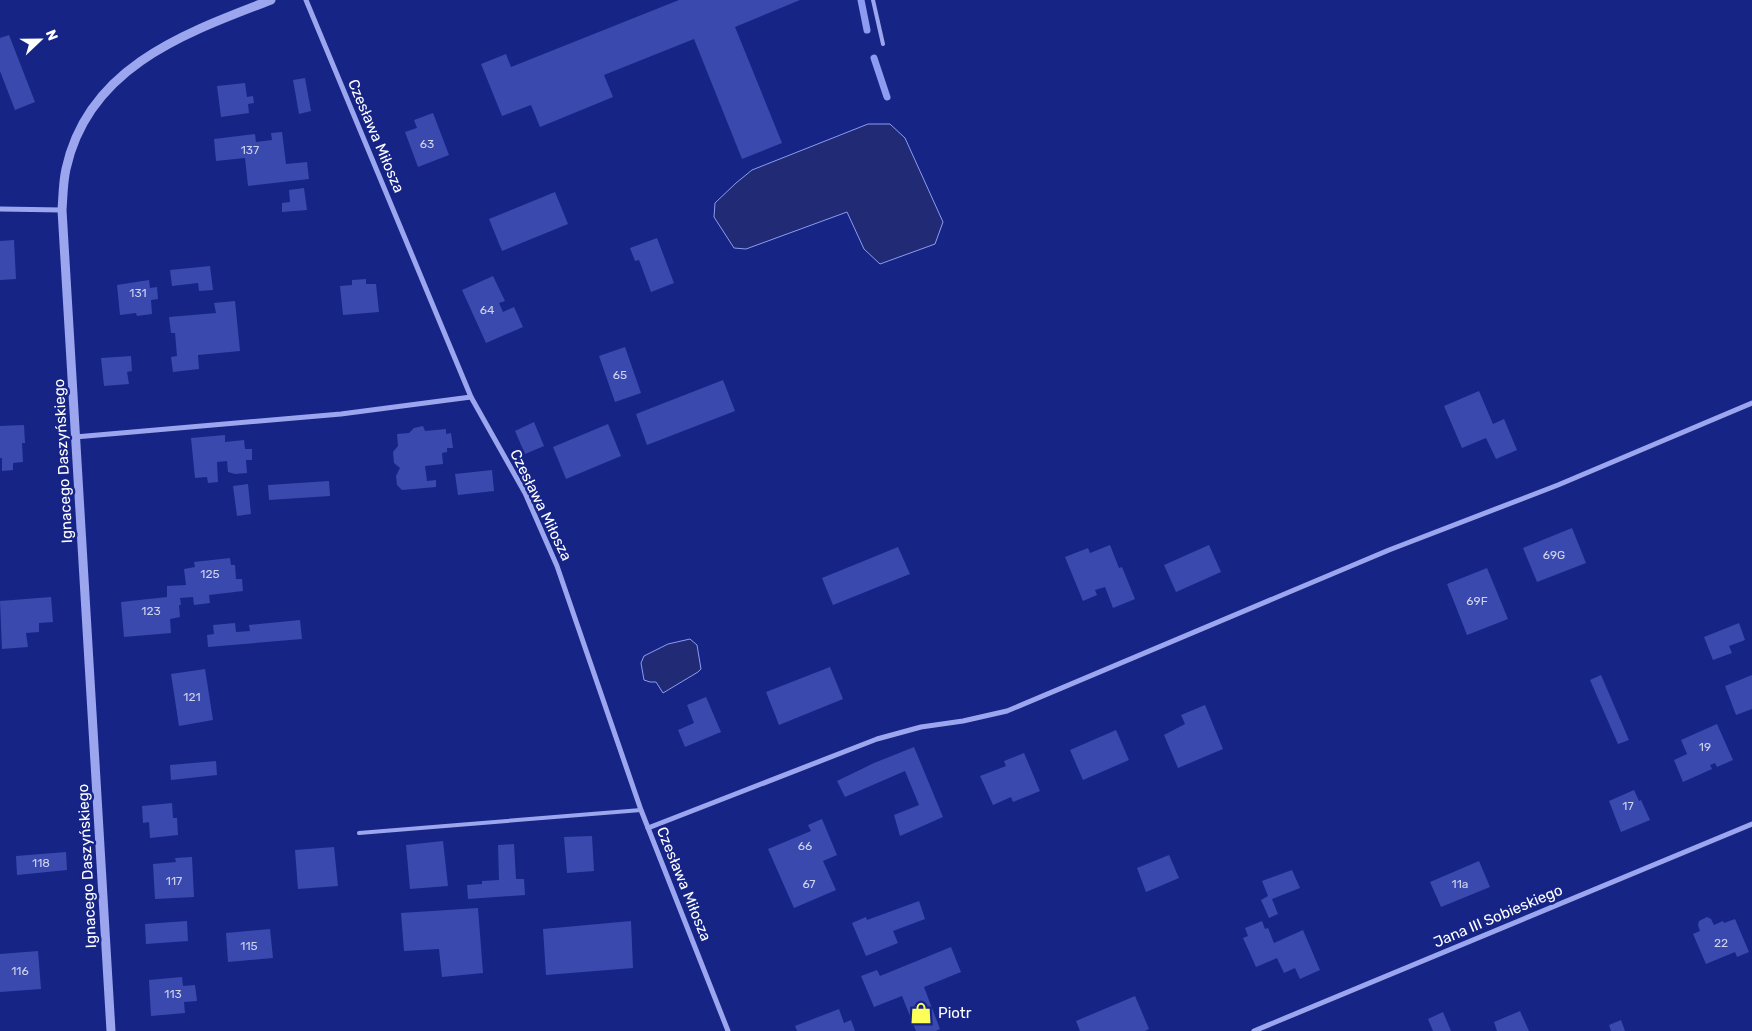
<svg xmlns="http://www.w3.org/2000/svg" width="1752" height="1031" viewBox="0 0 1752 1031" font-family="Rubik,sans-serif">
<rect width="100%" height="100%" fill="#162486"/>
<g fill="#202a75" stroke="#8d9cf1">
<path d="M 868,124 L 890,124 L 905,138 L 943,222 L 935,244 L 880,264 L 864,249 L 847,212 L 746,249 L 734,248 L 714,217 L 715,203 L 736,183 L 752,170 Z"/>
<path d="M 690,639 L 697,645 L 701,669 L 698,672 L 663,693 L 656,682 L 650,682 L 644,680 L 641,663 L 644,656 L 668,644 Z"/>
</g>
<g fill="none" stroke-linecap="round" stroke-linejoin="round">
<g stroke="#8d9cf1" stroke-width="7">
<path d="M 861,0 L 867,30"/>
<path d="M 874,58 L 887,97"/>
</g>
</g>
<g fill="#3a49ae">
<path d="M 679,0 L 800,0 L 735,27 L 782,143 L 742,159 L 694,39 L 604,75 L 613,97 L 540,127 L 531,105 L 502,116 L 481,64 L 506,54 L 511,67 Z"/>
<path d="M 9,35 L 35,102 L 15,110 L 0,71 L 0,38 Z"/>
<path d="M 305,78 L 311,111 L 299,114 L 293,80 Z"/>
<path d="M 245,83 L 247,97 L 253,96 L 254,103 L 248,104 L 249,113 L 221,117 L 217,86 Z"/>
<path d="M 433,113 L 449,155 L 418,167 L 405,132 L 417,128 L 414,120 Z"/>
<path d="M 282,132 L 286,164 L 307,162 L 309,179 L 248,186 L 245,158 L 216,161 L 214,139 L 255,134 L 256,142 L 272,140 L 271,133 Z"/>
<path d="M 304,188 L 307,210 L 282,212 L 282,203 L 290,202 L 289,190 Z"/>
<path d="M 555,192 L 568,224 L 502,251 L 489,219 Z"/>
<path d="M 657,238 L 674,283 L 651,292 L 639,260 L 635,261 L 630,248 Z"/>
<path d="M 14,240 L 16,279 L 0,280 L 0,241 Z"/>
<path d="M 210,266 L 213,290 L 199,291 L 198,283 L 172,286 L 170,270 Z"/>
<path d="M 493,276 L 505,301 L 499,303 L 503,312 L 514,307 L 523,327 L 486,343 L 462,290 Z"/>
<path d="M 366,279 L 366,284 L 376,284 L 379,312 L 343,315 L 340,286 L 352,285 L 352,280 Z"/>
<path d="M 149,280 L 150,288 L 157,287 L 158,299 L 151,300 L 152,314 L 137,316 L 136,313 L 120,315 L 117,285 Z"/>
<path d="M 235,301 L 240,351 L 198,355 L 199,369 L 173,372 L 171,357 L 177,356 L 175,333 L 171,333 L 169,317 L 216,313 L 214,303 Z"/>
<path d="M 625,347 L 641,393 L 615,402 L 599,356 Z"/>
<path d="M 131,356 L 132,371 L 127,372 L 129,384 L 104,386 L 101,358 Z"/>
<path d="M 723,380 L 735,411 L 647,445 L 636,414 Z"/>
<path d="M 1479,391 L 1493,424 L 1504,419 L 1517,450 L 1496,459 L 1486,438 L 1462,448 L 1444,406 Z"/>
<path d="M 534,422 L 544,446 L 525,454 L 515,431 Z"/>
<path d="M 608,424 L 621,456 L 566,479 L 553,447 Z"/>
<path d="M 24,425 L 25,443 L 22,443 L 23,462 L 13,463 L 13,470 L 2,471 L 2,458 L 0,458 L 0,426 Z"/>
<path d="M 423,426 L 425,431 L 446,429 L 446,434 L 451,433 L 453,448 L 447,448 L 447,452 L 442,453 L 443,464 L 425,466 L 427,481 L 436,480 L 436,487 L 402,490 L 397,485 L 396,476 L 400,468 L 394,463 L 393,452 L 398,446 L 397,434 L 409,433 L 414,428 Z"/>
<path d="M 225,435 L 225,442 L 244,440 L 245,449 L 252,449 L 252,460 L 246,460 L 247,473 L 235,474 L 228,472 L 227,461 L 217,462 L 218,482 L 208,483 L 207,477 L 195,478 L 191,438 Z"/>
<path d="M 492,470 L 494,491 L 458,495 L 455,474 Z"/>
<path d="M 329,481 L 330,496 L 269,500 L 268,485 Z"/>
<path d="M 248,484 L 251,514 L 237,516 L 233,486 Z"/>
<path d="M 1572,528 L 1586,563 L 1537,582 L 1523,548 Z"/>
<path d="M 1110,545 L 1119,568 L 1122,567 L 1135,599 L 1113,608 L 1105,587 L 1095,590 L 1097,595 L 1083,601 L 1065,557 L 1088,548 L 1090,553 Z"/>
<path d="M 1209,545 L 1221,572 L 1176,592 L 1164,565 Z"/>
<path d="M 898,547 L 910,574 L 833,605 L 822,578 Z"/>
<path d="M 230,558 L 231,565 L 235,565 L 236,579 L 242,579 L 243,591 L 209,595 L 210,603 L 194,605 L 193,597 L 180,598 L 181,605 L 179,605 L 180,617 L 170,619 L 171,633 L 124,637 L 121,602 L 167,597 L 167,586 L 186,585 L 184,569 L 195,567 L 194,562 Z"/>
<path d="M 1487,568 L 1508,619 L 1467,635 L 1447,584 Z"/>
<path d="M 51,597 L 53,622 L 39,623 L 39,632 L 26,633 L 28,647 L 2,649 L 0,601 Z"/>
<path d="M 300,620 L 302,639 L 208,647 L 207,635 L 214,634 L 213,625 L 235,623 L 236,632 L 250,631 L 249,625 Z"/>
<path d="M 1739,623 L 1745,640 L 1729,646 L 1732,653 L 1713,660 L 1704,637 Z"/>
<path d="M 830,667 L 843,699 L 779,725 L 766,692 Z"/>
<path d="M 205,669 L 213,720 L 179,726 L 171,674 Z"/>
<path d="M 1601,675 L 1629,740 L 1618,744 L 1590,680 Z"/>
<path d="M 1752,675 L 1752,709 L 1736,715 L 1725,686 Z"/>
<path d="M 706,697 L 721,732 L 685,747 L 678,730 L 694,723 L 687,705 Z"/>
<path d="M 1205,705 L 1223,749 L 1178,768 L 1164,735 L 1185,724 L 1181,715 Z"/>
<path d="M 1717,724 L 1733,760 L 1717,767 L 1715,763 L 1710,765 L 1712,769 L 1683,782 L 1674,760 L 1687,754 L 1681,740 Z"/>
<path d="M 1116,730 L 1129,760 L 1083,780 L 1070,750 Z"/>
<path d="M 914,747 L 943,817 L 900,836 L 894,815 L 919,805 L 905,771 L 845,797 L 837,781 L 874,763 Z"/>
<path d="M 1024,753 L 1040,791 L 1013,802 L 1011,797 L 993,805 L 980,776 L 1006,766 L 1004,761 Z"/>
<path d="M 216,761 L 217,775 L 171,780 L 170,765 Z"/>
<path d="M 1634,790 L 1639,801 L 1641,800 L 1650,820 L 1621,832 L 1609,801 Z"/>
<path d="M 172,803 L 173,818 L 177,818 L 178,835 L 150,838 L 149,822 L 143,823 L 142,806 Z"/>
<path d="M 822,819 L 837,855 L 823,861 L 836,890 L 794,908 L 768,849 L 811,831 L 808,825 Z"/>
<path d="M 592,836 L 594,871 L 567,873 L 564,837 Z"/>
<path d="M 443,841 L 448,886 L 410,889 L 406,845 Z"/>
<path d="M 514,844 L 516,879 L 524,879 L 525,895 L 468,899 L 467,885 L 482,884 L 482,881 L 499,880 L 498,845 Z"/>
<path d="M 334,847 L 338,886 L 298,889 L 295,850 Z"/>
<path d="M 66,852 L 67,870 L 17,875 L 16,856 Z"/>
<path d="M 1169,855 L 1179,878 L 1146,892 L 1137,868 Z"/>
<path d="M 192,857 L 194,897 L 155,899 L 153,864 L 176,862 L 175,858 Z"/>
<path d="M 1479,861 L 1490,887 L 1441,907 L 1430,882 Z"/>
<path d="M 1292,870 L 1300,888 L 1272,899 L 1278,914 L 1269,918 L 1261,900 L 1268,896 L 1262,881 Z"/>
<path d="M 919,901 L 925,919 L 893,931 L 898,943 L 866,956 L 852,923 L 866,917 L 867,920 Z"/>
<path d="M 478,908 L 483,973 L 442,977 L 439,949 L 404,951 L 401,913 Z"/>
<path d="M 1707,917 L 1711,919 L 1714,925 L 1723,921 L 1724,923 L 1735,919 L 1749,952 L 1737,957 L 1735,952 L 1706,964 L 1693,934 L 1700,931 L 1698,925 L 1699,921 Z"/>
<path d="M 187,921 L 188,941 L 146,944 L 145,924 Z"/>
<path d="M 631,921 L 633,968 L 546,975 L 543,929 Z"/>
<path d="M 1262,921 L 1265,929 L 1268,928 L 1274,943 L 1303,930 L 1320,970 L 1300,979 L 1295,968 L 1284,973 L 1277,958 L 1256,967 L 1243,938 L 1248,936 L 1245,928 Z"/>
<path d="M 270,929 L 273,958 L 228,962 L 226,933 Z"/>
<path d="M 951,947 L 961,972 L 924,987 L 940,1029 L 936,1031 L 916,1031 L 902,996 L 874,1007 L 861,976 L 877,970 L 880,976 Z"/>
<path d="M 38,951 L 41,989 L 0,992 L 0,954 Z"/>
<path d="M 182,977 L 183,986 L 195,985 L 197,1001 L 184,1002 L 185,1013 L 151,1016 L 149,980 Z"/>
<path d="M 1135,996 L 1149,1029 L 1145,1031 L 1080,1031 L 1076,1021 Z"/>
<path d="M 839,1009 L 844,1023 L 851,1020 L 855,1031 L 797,1031 L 795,1026 Z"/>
<path d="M 1520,1011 L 1529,1031 L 1497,1031 L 1494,1022 Z"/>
<path d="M 1443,1012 L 1451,1031 L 1433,1031 L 1428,1019 Z"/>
<path d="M 1621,1020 L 1625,1031 L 1611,1031 L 1609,1025 Z"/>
</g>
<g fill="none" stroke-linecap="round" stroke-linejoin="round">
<g stroke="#9ba6ee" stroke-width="4">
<path d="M 873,0 L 883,44"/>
<path d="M 359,833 L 641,810"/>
</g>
<g stroke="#9ba6ee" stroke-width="5">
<path d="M 306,0 L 471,397 L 525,493 L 557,566 L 641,810 L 728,1031"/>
<path d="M 0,209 L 62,210"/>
<path d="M 75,437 L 341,414 L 471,397"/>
<path d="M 648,828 L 877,739 L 921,727 L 963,721 L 1007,711 L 1389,550 L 1558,485 L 1752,403"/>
<path d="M 1254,1031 L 1752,824"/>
</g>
<path stroke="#9ba6ee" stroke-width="9" d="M 111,1031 L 62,210 C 63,197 63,182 66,169 C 88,67 185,33 271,0"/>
</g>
<defs>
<g id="shop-bare" transform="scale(1.725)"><path d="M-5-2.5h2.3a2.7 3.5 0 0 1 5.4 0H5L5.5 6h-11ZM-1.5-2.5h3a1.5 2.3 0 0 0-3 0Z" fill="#fbff58" stroke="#162486" stroke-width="2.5" paint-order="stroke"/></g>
</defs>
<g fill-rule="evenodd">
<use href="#shop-bare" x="921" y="1013"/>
</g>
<g text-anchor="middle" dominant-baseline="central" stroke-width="5" stroke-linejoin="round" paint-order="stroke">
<g font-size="12" fill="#ced2eb">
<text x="427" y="144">63</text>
<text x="250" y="150">137</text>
<text x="138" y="293">131</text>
<text x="487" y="310">64</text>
<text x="620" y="375">65</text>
<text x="1554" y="555">69G</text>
<text x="210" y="574">125</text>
<text x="1477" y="601">69F</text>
<text x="151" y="611">123</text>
<text x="192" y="697">121</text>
<text x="1705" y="747">19</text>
<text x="1628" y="806">17</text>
<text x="805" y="846">66</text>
<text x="41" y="863">118</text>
<text x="174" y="881">117</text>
<text x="809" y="884">67</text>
<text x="1460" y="884">11a</text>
<text x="1721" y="943">22</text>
<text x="249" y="946">115</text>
<text x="20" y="971">116</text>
<text x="173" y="994">113</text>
</g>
<g font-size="15" fill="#fff" stroke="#162486">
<text transform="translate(376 136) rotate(67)">Czesława Miłosza</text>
<text transform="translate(63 461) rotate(-93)">Ignacego Daszyńskiego</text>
<text transform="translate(541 505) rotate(64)">Czesława Miłosza</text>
<text transform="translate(87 866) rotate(-93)">Ignacego Daszyńskiego</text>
<text transform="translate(684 884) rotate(68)">Czesława Miłosza</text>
<text transform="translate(1498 916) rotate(-23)">Jana III Sobieskiego</text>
</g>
<g font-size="15" fill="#fff" stroke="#162486" text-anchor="start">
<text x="938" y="1013">Piotr</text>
</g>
</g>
<g transform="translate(40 40) rotate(68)" stroke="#162486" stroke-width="4" paint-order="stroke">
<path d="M0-4L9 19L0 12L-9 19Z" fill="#ffffff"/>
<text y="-8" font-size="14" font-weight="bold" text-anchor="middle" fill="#ffffff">N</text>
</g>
</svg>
